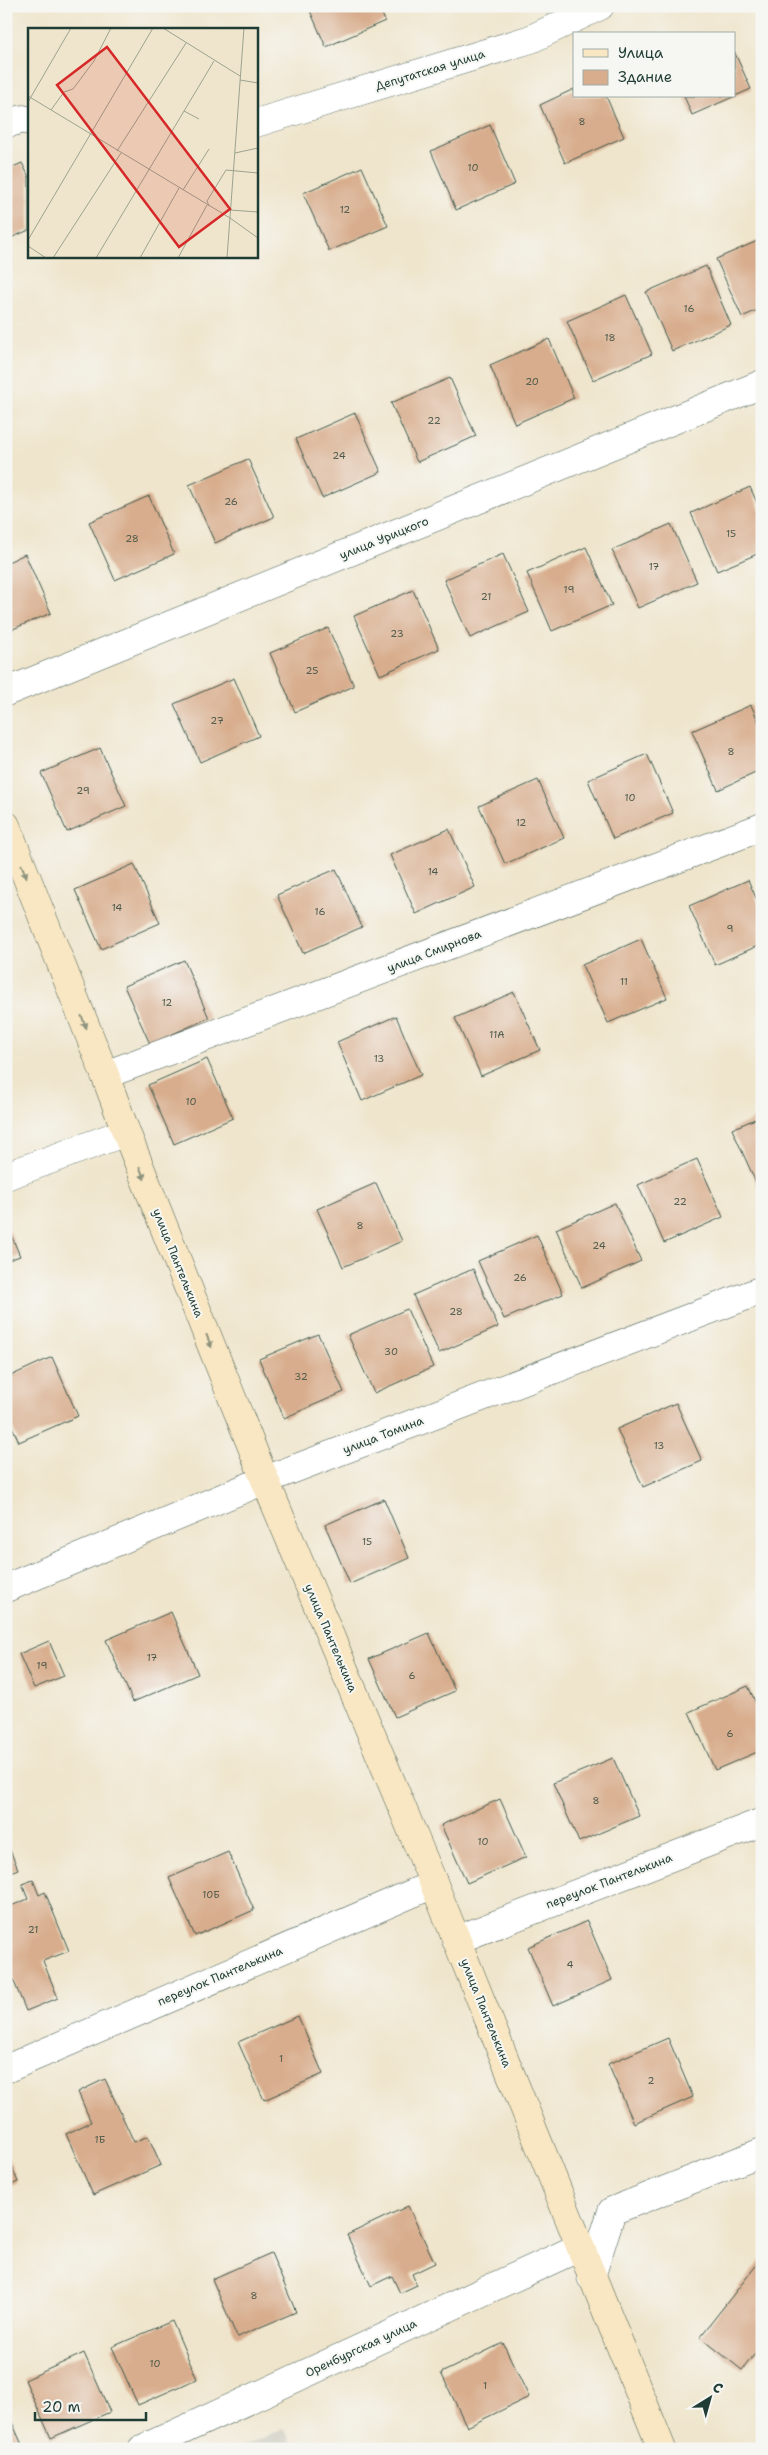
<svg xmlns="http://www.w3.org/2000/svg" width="768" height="2455" viewBox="0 0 768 2455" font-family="'Shantell Sans',sans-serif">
<rect width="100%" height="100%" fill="#f6f6f2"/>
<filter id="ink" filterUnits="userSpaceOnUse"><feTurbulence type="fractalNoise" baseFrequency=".02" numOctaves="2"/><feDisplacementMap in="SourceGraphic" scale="10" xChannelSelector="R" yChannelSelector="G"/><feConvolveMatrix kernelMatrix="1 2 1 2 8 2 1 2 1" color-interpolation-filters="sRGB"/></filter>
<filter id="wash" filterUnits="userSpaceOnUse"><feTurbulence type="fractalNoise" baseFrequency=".0096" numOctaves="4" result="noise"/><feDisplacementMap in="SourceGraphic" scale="20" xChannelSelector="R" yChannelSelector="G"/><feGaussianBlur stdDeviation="1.12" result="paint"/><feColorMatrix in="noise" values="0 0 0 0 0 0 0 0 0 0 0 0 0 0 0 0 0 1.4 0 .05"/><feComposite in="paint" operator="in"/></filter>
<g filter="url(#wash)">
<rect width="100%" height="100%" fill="#efe5cc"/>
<path fill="#c6c5b8" d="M 284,2428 L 295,2449 L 239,2449 Z"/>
<g id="blocks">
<g fill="#d8ad8d">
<path d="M 308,6 L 379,6 L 385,21 L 326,47 Z"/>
<path d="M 734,51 L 751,89 L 692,115 L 684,96 L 734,96 Z"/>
<path d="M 574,89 L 574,96 L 606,96 L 624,137 L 565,163 L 540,105 Z"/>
<path d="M 490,125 L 515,184 L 456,210 L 431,151 Z"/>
<path d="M 22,163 L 29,177 L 29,230 L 6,240 L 6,170 Z"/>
<path d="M 362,167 L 388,226 L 329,251 L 303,193 Z"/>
<path d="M 762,239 L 762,308 L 742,317 L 716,259 Z"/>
<path d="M 706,266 L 731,325 L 672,351 L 646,292 Z"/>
<path d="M 626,295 L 652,354 L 593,380 L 567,321 Z"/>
<path d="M 549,339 L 574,398 L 515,424 L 490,365 Z"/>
<path d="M 450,378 L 476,436 L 417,462 L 391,403 Z"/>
<path d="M 355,413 L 381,472 L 322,498 L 296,439 Z"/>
<path d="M 248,459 L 274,517 L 215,543 L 189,485 Z"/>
<path d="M 750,487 L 762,514 L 762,552 L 717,571 L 691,513 Z"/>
<path d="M 149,496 L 174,554 L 115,580 L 89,522 Z"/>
<path d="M 671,524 L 697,582 L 638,608 L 612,550 Z"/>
<path d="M 586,547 L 612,605 L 552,631 L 527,573 Z"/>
<path d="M 25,554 L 51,613 L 6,632 L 6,563 Z"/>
<path d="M 503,554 L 529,612 L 470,638 L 444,580 Z"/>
<path d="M 413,590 L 439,649 L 380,675 L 354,616 Z"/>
<path d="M 328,628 L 354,686 L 295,712 L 270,653 Z"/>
<path d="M 234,678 L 259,736 L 200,762 L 174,704 Z"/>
<path d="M 751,705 L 762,729 L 762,770 L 718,790 L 692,731 Z"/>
<path d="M 100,748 L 126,806 L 67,832 L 41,773 Z"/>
<path d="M 647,754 L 673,813 L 613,839 L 588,780 Z"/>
<path d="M 538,780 L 564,838 L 505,864 L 479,806 Z"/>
<path d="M 449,829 L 475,887 L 416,914 L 390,855 Z"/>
<path d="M 134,864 L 160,923 L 101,949 L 75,890 Z"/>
<path d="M 336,869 L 362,927 L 303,953 L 277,895 Z"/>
<path d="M 748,880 L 762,911 L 762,944 L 715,965 L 689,906 Z"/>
<path d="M 641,939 L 667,998 L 608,1023 L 582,965 Z"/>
<path d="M 184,960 L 209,1018 L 150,1044 L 124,986 Z"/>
<path d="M 514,992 L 540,1050 L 481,1076 L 455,1018 Z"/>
<path d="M 396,1016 L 421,1075 L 362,1101 L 337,1042 Z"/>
<path d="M 207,1059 L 233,1118 L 174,1144 L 148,1085 Z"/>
<path d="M 762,1116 L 762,1186 L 758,1187 L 732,1129 Z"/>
<path d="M 697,1159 L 723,1217 L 664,1243 L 638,1185 Z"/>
<path d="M 376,1183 L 402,1241 L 343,1267 L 317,1209 Z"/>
<path d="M 615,1203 L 641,1261 L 582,1288 L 556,1229 Z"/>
<path d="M 6,1223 L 20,1256 L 6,1261 Z"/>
<path d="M 537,1235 L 563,1294 L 504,1319 L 478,1261 Z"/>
<path d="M 473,1269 L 498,1327 L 439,1353 L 413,1295 Z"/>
<path d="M 407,1309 L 433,1367 L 374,1393 L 348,1335 Z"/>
<path d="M 318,1334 L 344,1392 L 284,1418 L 259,1359 Z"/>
<path d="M 52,1357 L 78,1416 L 19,1442 L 6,1413 L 6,1378 Z"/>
<path d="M 676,1403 L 702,1461 L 643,1487 L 617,1429 Z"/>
<path d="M 384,1499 L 409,1558 L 350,1584 L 325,1525 Z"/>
<path d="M 171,1612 L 198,1674 L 133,1702 L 106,1640 Z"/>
<path d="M 429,1633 L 455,1691 L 395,1717 L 369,1659 Z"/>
<path d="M 49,1641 L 64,1676 L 34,1688 L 19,1654 Z"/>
<path d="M 748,1686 L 762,1716 L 762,1750 L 715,1770 L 689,1712 Z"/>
<path d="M 613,1758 L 639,1816 L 579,1842 L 553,1783 Z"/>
<path d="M 500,1799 L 526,1857 L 467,1883 L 441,1825 Z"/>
<path d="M 6,1841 L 18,1869 L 6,1874 Z"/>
<path d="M 228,1852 L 254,1910 L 195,1936 L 169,1878 Z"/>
<path d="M 33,1880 L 39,1895 L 45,1892 L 69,1951 L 43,1961 L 58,1998 L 26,2011 L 6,1962 L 6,1908 L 28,1899 L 22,1884 Z"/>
<path d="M 587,1921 L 612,1980 L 553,2006 L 528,1947 Z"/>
<path d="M 298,2016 L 323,2074 L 264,2100 L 238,2042 Z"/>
<path d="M 668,2038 L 693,2097 L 634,2123 L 608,2064 Z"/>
<path d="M 105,2079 L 134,2142 L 148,2136 L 161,2165 L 93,2195 L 66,2134 L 91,2122 L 78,2092 Z"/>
<path d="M 6,2152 L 18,2182 L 6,2187 Z"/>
<path d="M 408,2206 L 435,2263 L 412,2274 L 417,2285 L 400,2293 L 392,2276 L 371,2286 L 347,2235 Z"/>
<path d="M 271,2253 L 296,2312 L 237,2337 L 212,2279 Z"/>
<path d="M 762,2258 L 762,2345 L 742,2370 L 700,2337 Z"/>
<path d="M 172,2321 L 197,2379 L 138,2405 L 112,2347 Z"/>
<path d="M 503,2343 L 529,2397 L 467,2427 L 441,2373 Z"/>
<path d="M 84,2353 L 110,2412 L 51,2438 L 25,2380 Z"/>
<path d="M 6,2409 L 24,2449 L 6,2449 Z"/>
</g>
</g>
</g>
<g filter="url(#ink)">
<use href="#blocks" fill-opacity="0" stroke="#3e564b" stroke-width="1"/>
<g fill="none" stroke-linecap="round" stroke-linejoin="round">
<g stroke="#3e564b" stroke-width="29">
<g id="street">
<path d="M 256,123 L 531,39 L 600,6"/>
<path d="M 6,124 L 23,119 L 29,121"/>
<path d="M 6,692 L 762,384"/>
<path d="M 105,1075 L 762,827"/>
<path d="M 6,1176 L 126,1132"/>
<path d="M 6,1588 L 265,1480 L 762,1290"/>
<path d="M 456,1940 L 762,1822"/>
<path d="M 6,2069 L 434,1884"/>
<path d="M 591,2277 L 612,2211 L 762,2152"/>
<path d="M 142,2449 L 580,2247"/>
</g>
</g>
<g stroke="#3e564b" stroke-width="29">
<path id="secondary" d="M 6,825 L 105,1075 L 126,1132 L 265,1480 L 434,1884 L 662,2449"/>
</g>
<use href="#street" stroke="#fff" stroke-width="28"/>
<use href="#secondary" stroke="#f9e7c3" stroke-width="28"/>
</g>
<defs><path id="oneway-solid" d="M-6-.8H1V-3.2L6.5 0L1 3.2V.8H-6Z" transform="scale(1.25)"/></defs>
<g fill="#8c927c">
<use href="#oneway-solid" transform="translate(24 871) rotate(68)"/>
<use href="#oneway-solid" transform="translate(84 1022) rotate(68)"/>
<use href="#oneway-solid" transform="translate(142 1173) rotate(68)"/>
<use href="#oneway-solid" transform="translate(209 1341) rotate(68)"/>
</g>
</g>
<g text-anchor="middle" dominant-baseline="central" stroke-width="4" stroke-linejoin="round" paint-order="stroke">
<g font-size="10" fill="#4d594a">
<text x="582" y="121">8</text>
<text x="473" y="167">10</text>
<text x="345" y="209">12</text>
<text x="689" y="308">16</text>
<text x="610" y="337">18</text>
<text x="532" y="381">20</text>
<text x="434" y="420">22</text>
<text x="339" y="455">24</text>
<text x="231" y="501">26</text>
<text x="731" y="533">15</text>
<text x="132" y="538">28</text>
<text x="654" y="566">17</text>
<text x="569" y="589">19</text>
<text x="486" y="596">21</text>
<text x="397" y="633">23</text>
<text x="312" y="670">25</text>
<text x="217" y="720">27</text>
<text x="731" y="751">8</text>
<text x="83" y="790">29</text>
<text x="630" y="797">10</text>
<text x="521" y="822">12</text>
<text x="433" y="871">14</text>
<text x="117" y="907">14</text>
<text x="320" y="911">16</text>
<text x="730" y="928">9</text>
<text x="624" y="981">11</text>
<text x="167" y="1002">12</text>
<text x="497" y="1034">11А</text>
<text x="379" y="1058">13</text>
<text x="191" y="1101">10</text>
<text x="680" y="1201">22</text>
<text x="360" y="1225">8</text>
<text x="599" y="1245">24</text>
<text x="520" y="1277">26</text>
<text x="456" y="1311">28</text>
<text x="391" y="1351">30</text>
<text x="301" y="1376">32</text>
<text x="659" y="1445">13</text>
<text x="367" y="1541">15</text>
<text x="152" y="1657">17</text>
<text x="42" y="1665">19</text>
<text x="412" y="1675">6</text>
<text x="730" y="1733">6</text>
<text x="596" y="1800">8</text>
<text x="483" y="1841">10</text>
<text x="211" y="1894">10Б</text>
<text x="33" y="1929">21</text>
<text x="570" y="1964">4</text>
<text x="281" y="2058">1</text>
<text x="651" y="2080">2</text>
<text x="100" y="2139">1Б</text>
<text x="254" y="2295">8</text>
<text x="155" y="2363">10</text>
<text x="485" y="2385">1</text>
</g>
<g font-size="12" fill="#1f3d34" stroke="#f6f6f2">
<text transform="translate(430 70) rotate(-17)">Депутатская улица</text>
<text transform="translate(384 538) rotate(-22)">улица Урицкого</text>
<text transform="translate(434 951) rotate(-21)">улица Смирнова</text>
<text transform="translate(178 1263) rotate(68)">улица Пантелькина</text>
<text transform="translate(383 1435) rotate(-21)">улица Томина</text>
<text transform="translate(331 1638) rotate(67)">улица Пантелькина</text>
<text transform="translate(609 1881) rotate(-21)">переулок Пантелькина</text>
<text transform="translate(220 1976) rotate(-23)">переулок Пантелькина</text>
<text transform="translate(486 2013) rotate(68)">улица Пантелькина</text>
<text transform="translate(361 2348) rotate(-25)">Оренбургская улица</text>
</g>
</g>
<g transform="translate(28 28)">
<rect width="230" height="230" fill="#efe5cc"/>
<path fill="none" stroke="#9ca28f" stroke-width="1" d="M 135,0 L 212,48M 212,52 L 230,55M 0,68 L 202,190M 0,74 L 43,0M 23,82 L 36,64 L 45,61 L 66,33 L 83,0M 156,83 L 171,91M 89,123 L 158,15M 207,125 L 230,120M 155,162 L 181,121M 181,178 L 179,173 L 198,142 L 230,145M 202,182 L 230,184M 202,190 L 230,210M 0,212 L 125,0M 0,218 L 18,230M 25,230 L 93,125M 68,230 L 186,33M 112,230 L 151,160M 150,230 L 179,177M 199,230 L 216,0"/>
<path fill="#d62828" fill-opacity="0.15" stroke="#d62828" stroke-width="2.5" d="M 79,19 L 202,181 L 151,219 L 29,57 Z"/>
<rect width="230" height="230" fill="none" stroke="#1f3d34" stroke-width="2.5"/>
</g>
<rect width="768" height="2455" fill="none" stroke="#f6f6f2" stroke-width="25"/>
<rect x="573" y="32" width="162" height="65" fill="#f6f6f2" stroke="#a0aca6"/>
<rect x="583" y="49" width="25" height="8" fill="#f9e7c3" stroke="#a0aca6"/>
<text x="618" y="58" font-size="15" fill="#1f3d34">Улица</text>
<rect x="583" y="70" width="25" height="15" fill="#d8ad8d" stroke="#a0aca6"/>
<text x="618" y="82" font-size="15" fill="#1f3d34">Здание</text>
<g transform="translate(710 2398) rotate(37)" stroke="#f6f6f2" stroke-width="4" paint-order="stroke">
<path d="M0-4L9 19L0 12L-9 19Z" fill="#1f3d34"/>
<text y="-8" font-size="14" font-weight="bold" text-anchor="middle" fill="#1f3d34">С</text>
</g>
<path d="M35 2412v8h111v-8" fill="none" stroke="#1f3d34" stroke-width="2.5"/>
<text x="42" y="2412" font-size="15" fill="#1f3d34" stroke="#f6f6f2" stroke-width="4" paint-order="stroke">20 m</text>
</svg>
